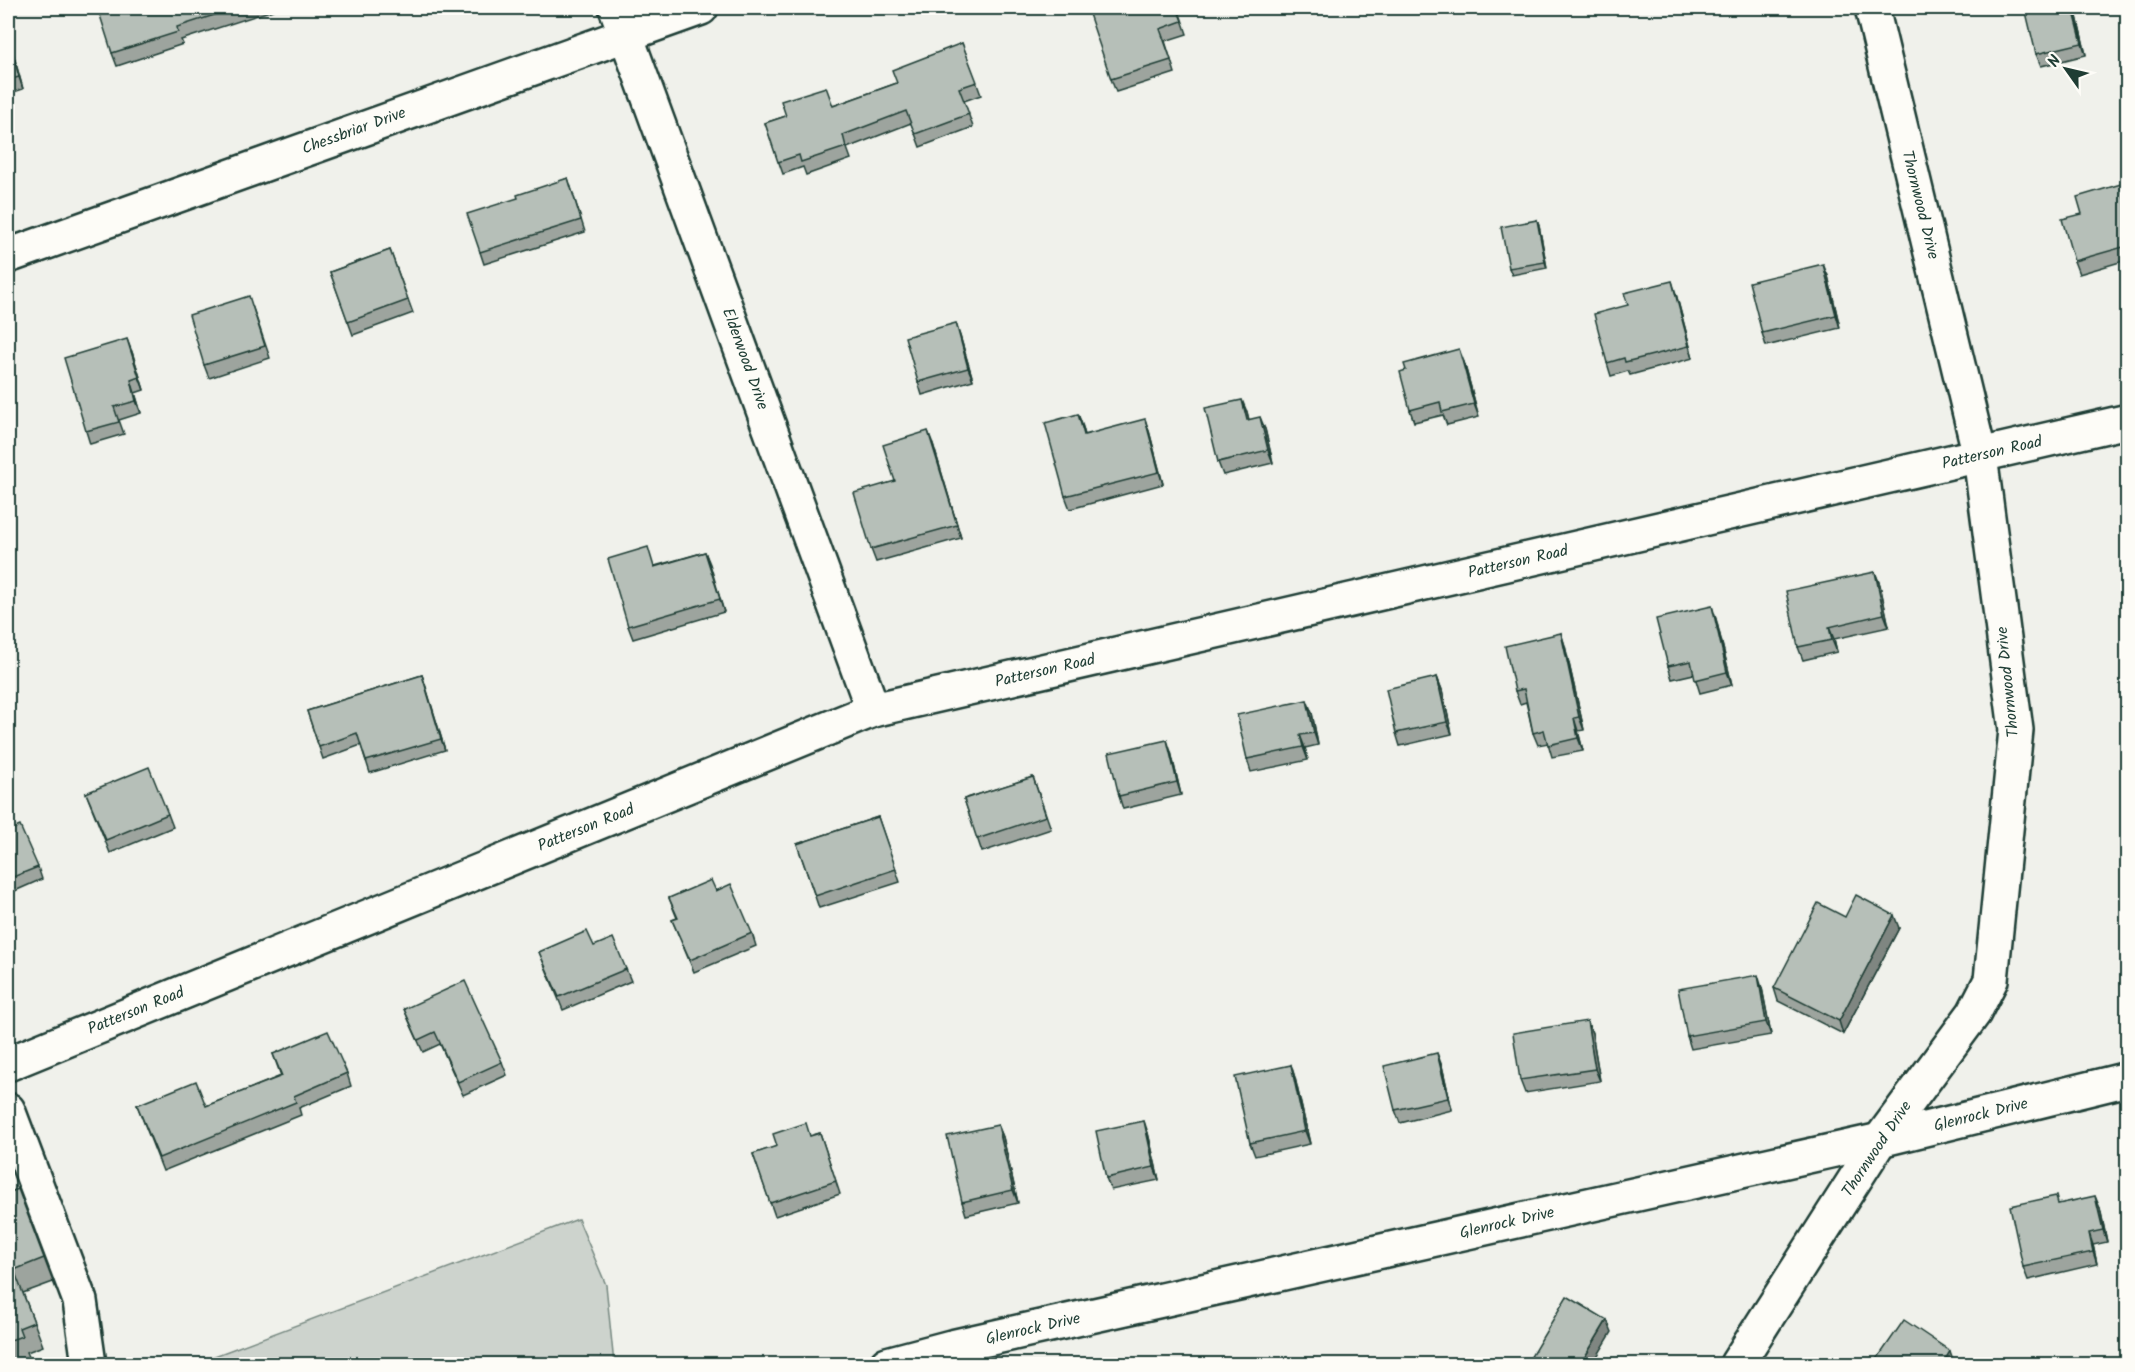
<svg xmlns="http://www.w3.org/2000/svg" width="2135" height="1372" viewBox="0 0 2135 1372" font-family="Kalam,sans-serif">
<rect width="100%" height="100%" fill="#f0f1eb"/>
<filter id="ink" filterUnits="userSpaceOnUse"><feTurbulence type="fractalNoise" baseFrequency=".0167" numOctaves="2"/><feDisplacementMap in="SourceGraphic" scale="12" xChannelSelector="R" yChannelSelector="G"/><feConvolveMatrix kernelMatrix="1 2 1 2 8 2 1 2 1" color-interpolation-filters="sRGB"/></filter>
<g filter="url(#ink)">
<path fill="#cdd3cd" stroke="#768880" stroke-width="1.5" d="M 578,1219 L 606,1285 L 614,1364 L 206,1364 L 204,1360 Z"/>
<g fill="none" stroke-linecap="round" stroke-linejoin="round">
<g stroke="#1f3d34" stroke-width="38">
<g id="minor">
<path d="M 616,8 L 873,710"/>
<path d="M 8,256 L 701,8"/>
<path d="M 8,1064 L 873,710 L 2128,421"/>
<path d="M 8,1110 L 80,1301 L 89,1364"/>
<path d="M 887,1364 L 951,1347 L 1880,1140 L 2128,1079"/>
<path d="M 1737,1364 L 1880,1140 L 1974,1013 L 1991,980 L 2016,730 L 1980,456 L 1872,8"/>
</g>
</g>
<use href="#minor" stroke="#fdfcf7" stroke-width="33"/>
</g>
<g fill="#9da49e" stroke="#1f3d34" stroke-width="1.5">
<path d="M 102,8 L 279,8 L 181,40 L 183,44 L 117,66 L 112,53 Z"/>
<path d="M 1178,8 L 1187,34 L 1165,41 L 1175,73 L 1116,92 L 1111,79 Z"/>
<path d="M 2075,8 L 2086,55 L 2041,66 L 2036,54 Z"/>
<path d="M 8,35 L 23,89 L 8,94 Z"/>
<path d="M 962,43 L 981,95 L 964,101 L 973,127 L 920,147 L 911,123 L 847,148 L 851,159 L 806,175 L 803,167 L 783,174 L 765,123 L 786,116 L 833,106 L 897,83 Z"/>
<path d="M 568,178 L 585,232 L 484,264 L 480,252 L 518,198 Z"/>
<path d="M 2121,184 L 2127,205 L 2127,260 L 2079,274 L 2074,261 L 2082,214 Z"/>
<path d="M 1537,220 L 1539,226 L 1547,268 L 1512,275 L 1509,268 Z"/>
<path d="M 390,250 L 413,313 L 353,335 L 330,272 Z"/>
<path d="M 1828,276 L 1840,328 L 1766,346 L 1762,333 Z"/>
<path d="M 1676,294 L 1693,358 L 1630,375 L 1628,371 L 1611,376 L 1607,363 Z"/>
<path d="M 253,308 L 270,358 L 209,378 L 204,365 Z"/>
<path d="M 960,336 L 973,380 L 922,395 L 918,382 Z"/>
<path d="M 132,352 L 144,390 L 135,393 L 141,413 L 119,420 L 124,434 L 90,444 L 86,431 Z"/>
<path d="M 1464,362 L 1479,417 L 1447,425 L 1443,415 L 1414,422 L 1410,410 Z"/>
<path d="M 1247,412 L 1249,420 L 1265,429 L 1273,463 L 1223,475 L 1218,462 Z"/>
<path d="M 1078,414 L 1085,435 L 1149,431 L 1163,484 L 1070,509 L 1065,496 Z"/>
<path d="M 933,444 L 961,538 L 876,562 L 871,549 L 895,481 Z"/>
<path d="M 705,552 L 724,612 L 633,639 L 628,626 L 655,566 Z"/>
<path d="M 1875,572 L 1880,585 L 1889,627 L 1834,639 L 1837,652 L 1803,660 L 1798,647 Z"/>
<path d="M 1716,619 L 1732,685 L 1700,693 L 1694,674 L 1672,679 L 1668,666 Z"/>
<path d="M 1561,633 L 1565,646 L 1584,730 L 1578,731 L 1583,751 L 1552,757 L 1548,743 L 1538,745 L 1533,733 L 1526,702 L 1520,704 L 1515,691 Z"/>
<path d="M 422,675 L 445,750 L 370,773 L 361,745 L 323,759 L 307,711 Z"/>
<path d="M 1437,677 L 1442,690 L 1452,734 L 1400,746 L 1396,733 Z"/>
<path d="M 1312,713 L 1318,745 L 1305,748 L 1308,760 L 1251,772 L 1247,759 Z"/>
<path d="M 1171,752 L 1181,795 L 1123,809 L 1119,796 Z"/>
<path d="M 1033,777 L 1051,829 L 982,852 L 964,799 Z"/>
<path d="M 86,793 L 168,814 L 173,827 L 110,853 Z"/>
<path d="M 878,817 L 900,882 L 819,908 L 797,844 Z"/>
<path d="M 8,831 L 38,867 L 42,879 L 8,894 Z"/>
<path d="M 716,891 L 752,933 L 756,946 L 694,972 L 672,920 L 677,918 L 669,898 Z"/>
<path d="M 1845,917 L 1899,928 L 1843,1034 L 1778,1001 L 1774,988 Z"/>
<path d="M 594,946 L 626,969 L 631,981 L 563,1010 L 539,952 Z"/>
<path d="M 1762,988 L 1771,1035 L 1691,1049 L 1687,1036 Z"/>
<path d="M 404,1009 L 502,1062 L 507,1075 L 463,1095 L 440,1044 L 423,1052 L 409,1021 Z"/>
<path d="M 1587,1021 L 1592,1033 L 1600,1081 L 1525,1093 L 1520,1080 Z"/>
<path d="M 273,1054 L 347,1073 L 351,1086 L 299,1108 L 301,1115 L 163,1171 L 137,1105 L 206,1106 L 281,1076 Z"/>
<path d="M 1291,1065 L 1295,1078 L 1310,1144 L 1255,1156 L 1250,1143 Z"/>
<path d="M 1442,1066 L 1452,1110 L 1400,1123 L 1395,1110 Z"/>
<path d="M 998,1125 L 1003,1137 L 1018,1203 L 966,1215 L 962,1202 Z"/>
<path d="M 820,1133 L 840,1194 L 775,1216 L 753,1154 Z"/>
<path d="M 1148,1133 L 1159,1180 L 1111,1190 L 1106,1178 Z"/>
<path d="M 18,1189 L 53,1282 L 23,1293 L 43,1346 L 27,1352 L 30,1359 L 17,1365 L 8,1365 L 8,1193 Z"/>
<path d="M 2059,1204 L 2100,1208 L 2107,1242 L 2093,1245 L 2097,1264 L 2028,1280 L 2023,1267 Z"/>
</g>
<g fill="#7f8681" stroke="#1f3d34" stroke-width="1.5">
<path d="M 2073,8 L 2075,8 L 2086,55 L 2082,43 Z"/>
<path d="M 8,35 L 23,89 L 19,77 L 8,38 Z"/>
<path d="M 1537,220 L 1539,226 L 1547,268 L 1545,262 Z"/>
<path d="M 1823,264 L 1828,276 L 1840,328 L 1836,315 Z"/>
<path d="M 1672,281 L 1676,294 L 1693,358 L 1689,346 Z"/>
<path d="M 956,323 L 960,336 L 973,380 L 968,368 Z"/>
<path d="M 127,339 L 132,352 L 144,390 L 139,377 Z"/>
<path d="M 1459,349 L 1464,362 L 1479,417 L 1474,404 Z"/>
<path d="M 131,380 L 135,393 L 141,413 L 136,401 Z"/>
<path d="M 1242,400 L 1247,412 L 1252,433 L 1247,420 Z"/>
<path d="M 1078,414 L 1083,427 L 1088,448 L 1084,435 Z"/>
<path d="M 1260,417 L 1265,429 L 1273,463 L 1268,450 Z"/>
<path d="M 1145,419 L 1149,431 L 1163,484 L 1159,472 Z"/>
<path d="M 928,431 L 933,444 L 961,538 L 957,525 Z"/>
<path d="M 705,552 L 710,564 L 724,612 L 720,599 Z"/>
<path d="M 1875,572 L 1880,585 L 1889,627 L 1884,614 Z"/>
<path d="M 1712,606 L 1716,619 L 1732,685 L 1727,672 Z"/>
<path d="M 1829,627 L 1834,639 L 1837,652 L 1832,640 Z"/>
<path d="M 1561,633 L 1565,646 L 1584,730 L 1579,717 Z"/>
<path d="M 422,675 L 426,687 L 445,750 L 441,739 Z"/>
<path d="M 1437,677 L 1442,690 L 1452,734 L 1447,722 Z"/>
<path d="M 1307,700 L 1312,713 L 1318,745 L 1314,733 Z"/>
<path d="M 1574,718 L 1578,731 L 1583,751 L 1578,738 Z"/>
<path d="M 1300,735 L 1305,748 L 1308,760 L 1303,747 Z"/>
<path d="M 1167,740 L 1171,752 L 1181,795 L 1177,782 Z"/>
<path d="M 1894,915 L 1899,928 L 1843,1034 L 1839,1021 Z"/>
<path d="M 1758,975 L 1762,988 L 1771,1035 L 1766,1022 Z"/>
<path d="M 1587,1021 L 1592,1033 L 1600,1081 L 1595,1069 Z"/>
<path d="M 1437,1053 L 1442,1066 L 1452,1110 L 1448,1098 Z"/>
<path d="M 1291,1065 L 1295,1078 L 1310,1144 L 1305,1131 Z"/>
<path d="M 1144,1121 L 1148,1133 L 1159,1180 L 1154,1167 Z"/>
<path d="M 998,1125 L 1003,1137 L 1018,1203 L 1013,1190 Z"/>
<path d="M 2095,1196 L 2100,1208 L 2107,1242 L 2103,1230 Z"/>
<path d="M 2089,1233 L 2093,1245 L 2097,1264 L 2093,1252 Z"/>
<path d="M 1607,1320 L 1612,1332 L 1592,1365 L 1580,1365 Z"/>
<path d="M 1950,1351 L 1955,1365 L 1942,1365 Z"/>
</g>
<g fill="#b6bfb8" stroke="#1f3d34" stroke-width="1.5">
<path d="M 102,8 L 236,8 L 177,27 L 178,32 L 112,53 L 98,9 Z"/>
<path d="M 1087,8 L 1177,8 L 1182,21 L 1160,29 L 1171,60 L 1111,79 Z"/>
<path d="M 2025,8 L 2073,8 L 2082,43 L 2036,54 Z"/>
<path d="M 8,38 L 19,77 L 8,80 Z"/>
<path d="M 962,43 L 977,82 L 959,88 L 969,114 L 915,134 L 906,111 L 843,135 L 846,147 L 801,162 L 799,155 L 778,162 L 765,123 L 786,116 L 781,101 L 826,87 L 833,106 L 897,83 L 892,70 Z"/>
<path d="M 568,178 L 581,220 L 480,252 L 467,214 L 518,198 L 517,195 Z"/>
<path d="M 2121,184 L 2127,209 L 2127,246 L 2074,261 L 2062,219 L 2082,214 L 2077,197 Z"/>
<path d="M 1537,220 L 1545,262 L 1509,268 L 1501,227 Z"/>
<path d="M 390,250 L 408,300 L 348,322 L 330,272 Z"/>
<path d="M 1823,264 L 1836,315 L 1762,333 L 1749,282 Z"/>
<path d="M 1672,281 L 1689,346 L 1625,362 L 1624,358 L 1607,363 L 1594,314 L 1628,305 L 1624,293 Z"/>
<path d="M 249,296 L 265,346 L 204,365 L 189,315 Z"/>
<path d="M 956,323 L 968,368 L 918,382 L 905,337 Z"/>
<path d="M 127,339 L 139,377 L 131,380 L 136,401 L 114,407 L 119,422 L 86,431 L 64,358 Z"/>
<path d="M 1459,349 L 1474,404 L 1442,412 L 1440,402 L 1410,410 L 1400,372 L 1406,370 L 1404,364 Z"/>
<path d="M 1242,400 L 1247,420 L 1260,417 L 1268,450 L 1218,462 L 1205,408 Z"/>
<path d="M 1078,414 L 1084,435 L 1145,419 L 1159,472 L 1065,496 L 1045,423 Z"/>
<path d="M 928,431 L 957,525 L 871,549 L 854,493 L 895,481 L 883,445 Z"/>
<path d="M 648,547 L 654,567 L 705,552 L 720,599 L 628,626 L 608,559 Z"/>
<path d="M 1875,572 L 1884,614 L 1829,627 L 1832,640 L 1798,647 L 1786,591 Z"/>
<path d="M 1712,606 L 1727,672 L 1695,680 L 1691,661 L 1668,666 L 1656,619 Z"/>
<path d="M 1561,633 L 1579,717 L 1574,718 L 1578,738 L 1548,745 L 1544,730 L 1533,733 L 1524,689 L 1515,691 L 1505,646 Z"/>
<path d="M 422,675 L 441,739 L 366,761 L 357,733 L 319,747 L 307,711 Z"/>
<path d="M 1437,677 L 1447,722 L 1396,733 L 1386,689 Z"/>
<path d="M 1307,700 L 1314,733 L 1300,735 L 1303,747 L 1247,759 L 1237,715 Z"/>
<path d="M 1167,740 L 1177,782 L 1119,796 L 1109,753 Z"/>
<path d="M 149,767 L 168,814 L 106,840 L 86,793 Z"/>
<path d="M 1033,777 L 1046,816 L 977,839 L 964,799 Z"/>
<path d="M 878,817 L 896,869 L 815,896 L 797,844 Z"/>
<path d="M 20,826 L 38,867 L 8,879 L 8,831 Z"/>
<path d="M 711,880 L 716,891 L 731,884 L 752,933 L 690,960 L 672,920 L 678,918 L 669,898 Z"/>
<path d="M 2127,888 L 2127,912 L 2123,889 Z"/>
<path d="M 1856,895 L 1894,915 L 1839,1021 L 1774,988 L 1818,903 L 1845,917 Z"/>
<path d="M 587,931 L 594,946 L 613,938 L 626,969 L 559,997 L 539,952 Z"/>
<path d="M 1758,975 L 1766,1022 L 1687,1036 L 1678,989 Z"/>
<path d="M 465,981 L 502,1062 L 458,1082 L 435,1032 L 418,1040 L 404,1009 Z"/>
<path d="M 1587,1021 L 1595,1069 L 1520,1080 L 1513,1033 Z"/>
<path d="M 328,1031 L 347,1073 L 294,1096 L 296,1102 L 159,1158 L 137,1105 L 196,1081 L 206,1106 L 282,1076 L 273,1054 Z"/>
<path d="M 1437,1053 L 1448,1098 L 1395,1110 L 1384,1066 Z"/>
<path d="M 1291,1065 L 1305,1131 L 1250,1143 L 1235,1077 Z"/>
<path d="M 1144,1121 L 1154,1167 L 1106,1178 L 1096,1131 Z"/>
<path d="M 806,1123 L 810,1136 L 820,1133 L 836,1181 L 770,1203 L 753,1154 L 777,1146 L 773,1134 Z"/>
<path d="M 998,1125 L 1013,1190 L 962,1202 L 947,1136 Z"/>
<path d="M 18,1189 L 44,1258 L 14,1270 L 34,1322 L 19,1328 L 22,1336 L 8,1341 L 8,1193 Z"/>
<path d="M 2056,1196 L 2058,1204 L 2095,1196 L 2103,1230 L 2089,1233 L 2093,1252 L 2023,1267 L 2010,1206 Z"/>
<path d="M 1567,1296 L 1607,1320 L 1580,1365 L 1526,1365 Z"/>
<path d="M 1904,1320 L 1950,1351 L 1942,1365 L 1873,1365 Z"/>
</g>
</g>
<g text-anchor="middle" dominant-baseline="central" stroke-width="5" stroke-linejoin="round" paint-order="stroke">
<g font-size="16" fill="#1f3d34" stroke="#fdfcf7">
<text transform="translate(354 131) rotate(-20)">Chessbriar Drive</text>
<text transform="translate(1920 205) rotate(76)">Thornwood Drive</text>
<text transform="translate(745 359) rotate(70)">Elderwood Drive</text>
<text transform="translate(1992 453) rotate(-13)">Patterson Road</text>
<text transform="translate(1518 562) rotate(-13)">Patterson Road</text>
<text transform="translate(1045 671) rotate(-13)">Patterson Road</text>
<text transform="translate(2008 682) rotate(-96)">Thornwood Drive</text>
<text transform="translate(586 828) rotate(-22)">Patterson Road</text>
<text transform="translate(136 1011) rotate(-22)">Patterson Road</text>
<text transform="translate(1981 1115) rotate(-14)">Glenrock Drive</text>
<text transform="translate(1877 1149) rotate(-56)">Thornwood Drive</text>
<text transform="translate(1507 1223) rotate(-13)">Glenrock Drive</text>
<text transform="translate(1033 1329) rotate(-13)">Glenrock Drive</text>
</g>
</g>
<rect width="2135" height="1372" fill="none" stroke="#fdfcf7" stroke-width="30"/>
<rect x="15" y="15" width="2105" height="1342" fill="none" stroke="#1f3d34" stroke-width="2" filter="url(#ink)"/>
<g transform="translate(2066 69) rotate(304)" stroke="#fdfcf7" stroke-width="4.5" paint-order="stroke">
<path d="M0-4.5L10 22L0 15L-10 22Z" fill="#1f3d34"/>
<text y="-9" font-size="16" font-weight="bold" text-anchor="middle" fill="#1f3d34">N</text>
</g>
</svg>
